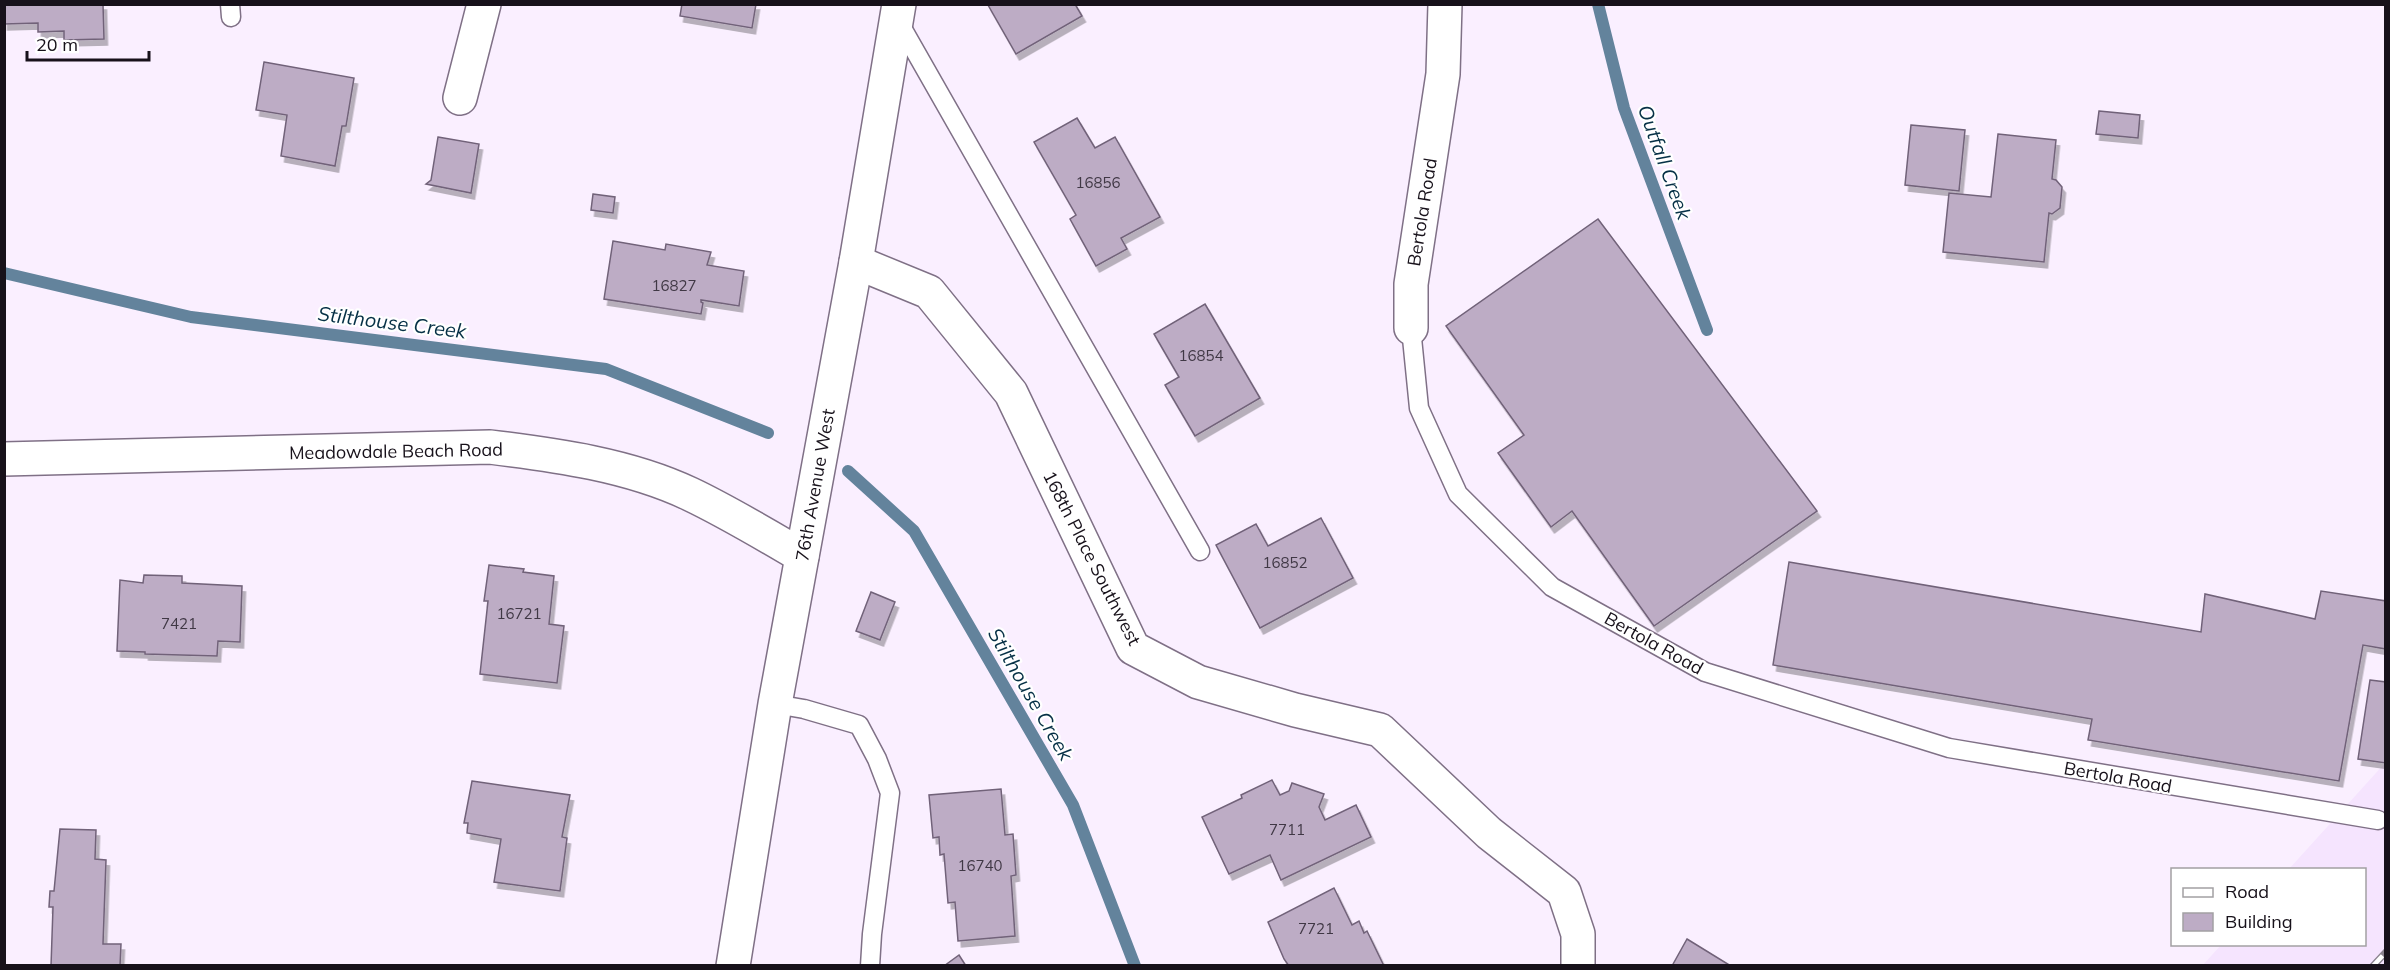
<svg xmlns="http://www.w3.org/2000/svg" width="2390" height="970" viewBox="0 0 2390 970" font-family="Mulish,sans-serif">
<defs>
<filter id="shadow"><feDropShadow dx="3.5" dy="6" stdDeviation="0" flood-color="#0004"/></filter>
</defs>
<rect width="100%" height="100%" fill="#faefff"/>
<path fill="#f5e4fe" d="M 2385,763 L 2385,965 L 2202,966 L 2221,945 L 2364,944 L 2364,870 L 2289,869 Z"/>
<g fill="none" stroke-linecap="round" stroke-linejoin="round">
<g stroke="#63839c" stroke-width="12">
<path d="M 1598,4 L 1624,108 L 1707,330"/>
<path d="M 4,273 L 191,317 L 606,369 L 768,433"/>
<path d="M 848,471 L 914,531 L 1073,805 L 1135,966"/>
</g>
</g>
<g fill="#bdacc5" stroke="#716279" stroke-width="1.5" filter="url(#shadow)">
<path d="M 4,4 L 103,4 L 104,39 L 64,40 L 64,31 L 38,32 L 38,23 L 4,24 Z"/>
<path d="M 682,4 L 756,4 L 752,28 L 680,16 Z"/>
<path d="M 1075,4 L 1082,16 L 1016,54 L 988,5 Z"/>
<path d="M 264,62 L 354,78 L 346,126 L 342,126 L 335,166 L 281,156 L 287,115 L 256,110 Z"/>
<path d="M 2099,111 L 2140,115 L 2138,138 L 2096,134 Z"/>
<path d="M 1077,118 L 1095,148 L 1115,137 L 1160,217 L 1121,238 L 1127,249 L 1096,266 L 1070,219 L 1076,215 L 1034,142 Z"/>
<path d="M 1911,125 L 1965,130 L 1959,191 L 1905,185 Z"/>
<path d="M 1998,134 L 2056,140 L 2052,179 L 2056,180 L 2062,187 L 2060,208 L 2052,214 L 2049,213 L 2044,262 L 1943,252 L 1949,193 L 1991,197 Z"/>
<path d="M 438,137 L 479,144 L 471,193 L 426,184 L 431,180 Z"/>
<path d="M 593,194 L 615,197 L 613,213 L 591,210 Z"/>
<path d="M 1598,219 L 1817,511 L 1654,626 L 1572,511 L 1551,527 L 1498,453 L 1524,435 L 1446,326 Z"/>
<path d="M 613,241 L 665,250 L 666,244 L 711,252 L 707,265 L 744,271 L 739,306 L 701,300 L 701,302 L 703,303 L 701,314 L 604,299 Z"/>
<path d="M 1205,304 L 1260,398 L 1195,436 L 1165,385 L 1179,377 L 1154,334 Z"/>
<path d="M 1321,518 L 1353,578 L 1260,628 L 1216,545 L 1256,524 L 1268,546 Z"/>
<path d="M 1789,562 L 2201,632 L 2205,594 L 2315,619 L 2321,591 L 2386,601 L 2386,649 L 2363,645 L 2339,781 L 2088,740 L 2092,719 L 1773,665 Z"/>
<path d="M 489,565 L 524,569 L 523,572 L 554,576 L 549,624 L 564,626 L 557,683 L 480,674 L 488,601 L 484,601 Z"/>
<path d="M 144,575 L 182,576 L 182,583 L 242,586 L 240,642 L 218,641 L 217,656 L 145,654 L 145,652 L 117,651 L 120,580 L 143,583 Z"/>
<path d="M 871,592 L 895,602 L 880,640 L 856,631 Z"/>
<path d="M 2370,680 L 2386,682 L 2386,763 L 2358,759 Z"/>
<path d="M 1272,780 L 1280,795 L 1289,791 L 1292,783 L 1324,794 L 1319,807 L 1325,820 L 1356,805 L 1371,837 L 1281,880 L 1270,855 L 1229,874 L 1202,817 L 1242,798 L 1241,795 Z"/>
<path d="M 472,781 L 570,795 L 562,837 L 567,838 L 560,891 L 494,882 L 501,839 L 467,833 L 468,823 L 464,823 Z"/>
<path d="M 1001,789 L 1005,835 L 1013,834 L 1016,875 L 1011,876 L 1015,936 L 958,941 L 955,902 L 948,903 L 944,854 L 940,855 L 939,837 L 933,838 L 929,795 Z"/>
<path d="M 60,829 L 96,830 L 95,859 L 106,860 L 103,944 L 121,944 L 120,966 L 51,966 L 53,907 L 49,907 L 50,891 L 54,891 Z"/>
<path d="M 1334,888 L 1352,925 L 1359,921 L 1364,933 L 1367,931 L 1384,966 L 1289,966 L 1284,959 L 1268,922 Z"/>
<path d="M 1687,939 L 1731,966 L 1672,966 Z"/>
<path d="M 959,955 L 966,966 L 944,966 Z"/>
</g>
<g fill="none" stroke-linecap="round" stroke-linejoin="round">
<g stroke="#7f7086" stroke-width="21">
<g id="lane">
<path d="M 230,4 L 231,17"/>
<path d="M 898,21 L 1200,551"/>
<path d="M 1411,328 L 1419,408 L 1458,494 L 1552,587 L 1705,672 L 1949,748 L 2378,820"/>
<path d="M 775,704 L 804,709 L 859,725 L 877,759 L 890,793 L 872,934 L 870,966"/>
</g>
</g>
<g stroke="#7f7086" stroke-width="36">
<g id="street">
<path d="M 460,98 L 484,4"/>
<path d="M 856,262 L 929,292 L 1011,393 L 1133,648 L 1198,682 L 1295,710 L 1380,730 L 1489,833 L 1564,892 L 1578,934 L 1578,966"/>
<path d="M 1411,328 L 1411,284 L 1443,74 L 1445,4"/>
<path d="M 4,459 L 490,447 C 556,455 629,465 690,494 C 728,512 766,535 802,556"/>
</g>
</g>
<g stroke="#7f7086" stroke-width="36">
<path id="secondary" d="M 733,966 L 775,704 L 856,262 L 899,4"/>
</g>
<use href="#lane" stroke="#fff" stroke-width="18"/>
<use href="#street" stroke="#fff" stroke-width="33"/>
<use href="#secondary" stroke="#fff" stroke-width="33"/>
<g stroke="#8a828e" stroke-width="7">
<path id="rail" d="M 2373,966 L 2386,952"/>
</g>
<use href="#rail" stroke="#fff" stroke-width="4.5" stroke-dasharray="14" stroke-linecap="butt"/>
</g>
<g text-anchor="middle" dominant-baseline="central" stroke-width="4.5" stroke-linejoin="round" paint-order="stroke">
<g font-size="15" fill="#403845">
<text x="1098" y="182">16856</text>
<text x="674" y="285">16827</text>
<text x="1201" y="355">16854</text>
<text x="1285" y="562">16852</text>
<text x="519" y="613">16721</text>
<text x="179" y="623">7421</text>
<text x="1287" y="829">7711</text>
<text x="980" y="865">16740</text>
<text x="1316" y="928">7721</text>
</g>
<g font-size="18" fill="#17111a" stroke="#fff">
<text transform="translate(1422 212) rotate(-81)">Bertola Road</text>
<text transform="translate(396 451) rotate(-1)">Meadowdale Beach Road</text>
<text transform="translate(815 485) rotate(-80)">76th Avenue West</text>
<text transform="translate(1092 558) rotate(63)">168th Place Southwest</text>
<text transform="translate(1654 643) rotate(29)">Bertola Road</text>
<text transform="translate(2118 777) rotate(10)">Bertola Road</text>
</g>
<g font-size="20" font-style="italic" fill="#063046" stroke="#fff">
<text transform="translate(1665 162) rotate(70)">Outfall Creek</text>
<text transform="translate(392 322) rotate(7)">Stilthouse Creek</text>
<text transform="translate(1031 694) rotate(60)">Stilthouse Creek</text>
</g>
</g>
<rect width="2390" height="970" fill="none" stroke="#17111a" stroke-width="12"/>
<rect x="2171" y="868" width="195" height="78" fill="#ffffff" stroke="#a2a0a3" stroke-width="1.5"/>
<rect x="2183" y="888" width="30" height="9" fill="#ffffff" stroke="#a2a0a3" stroke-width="1.5"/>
<text x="2225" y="898" font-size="18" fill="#17111a">Road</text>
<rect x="2183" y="913" width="30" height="18" fill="#bdacc5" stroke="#a2a0a3" stroke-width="1.5"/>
<text x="2225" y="928" font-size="18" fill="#17111a">Building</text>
<path d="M27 51v9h122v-9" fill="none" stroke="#17111a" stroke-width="3"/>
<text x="36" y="51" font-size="18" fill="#17111a" stroke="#ffffff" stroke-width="4.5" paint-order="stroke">20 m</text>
</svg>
